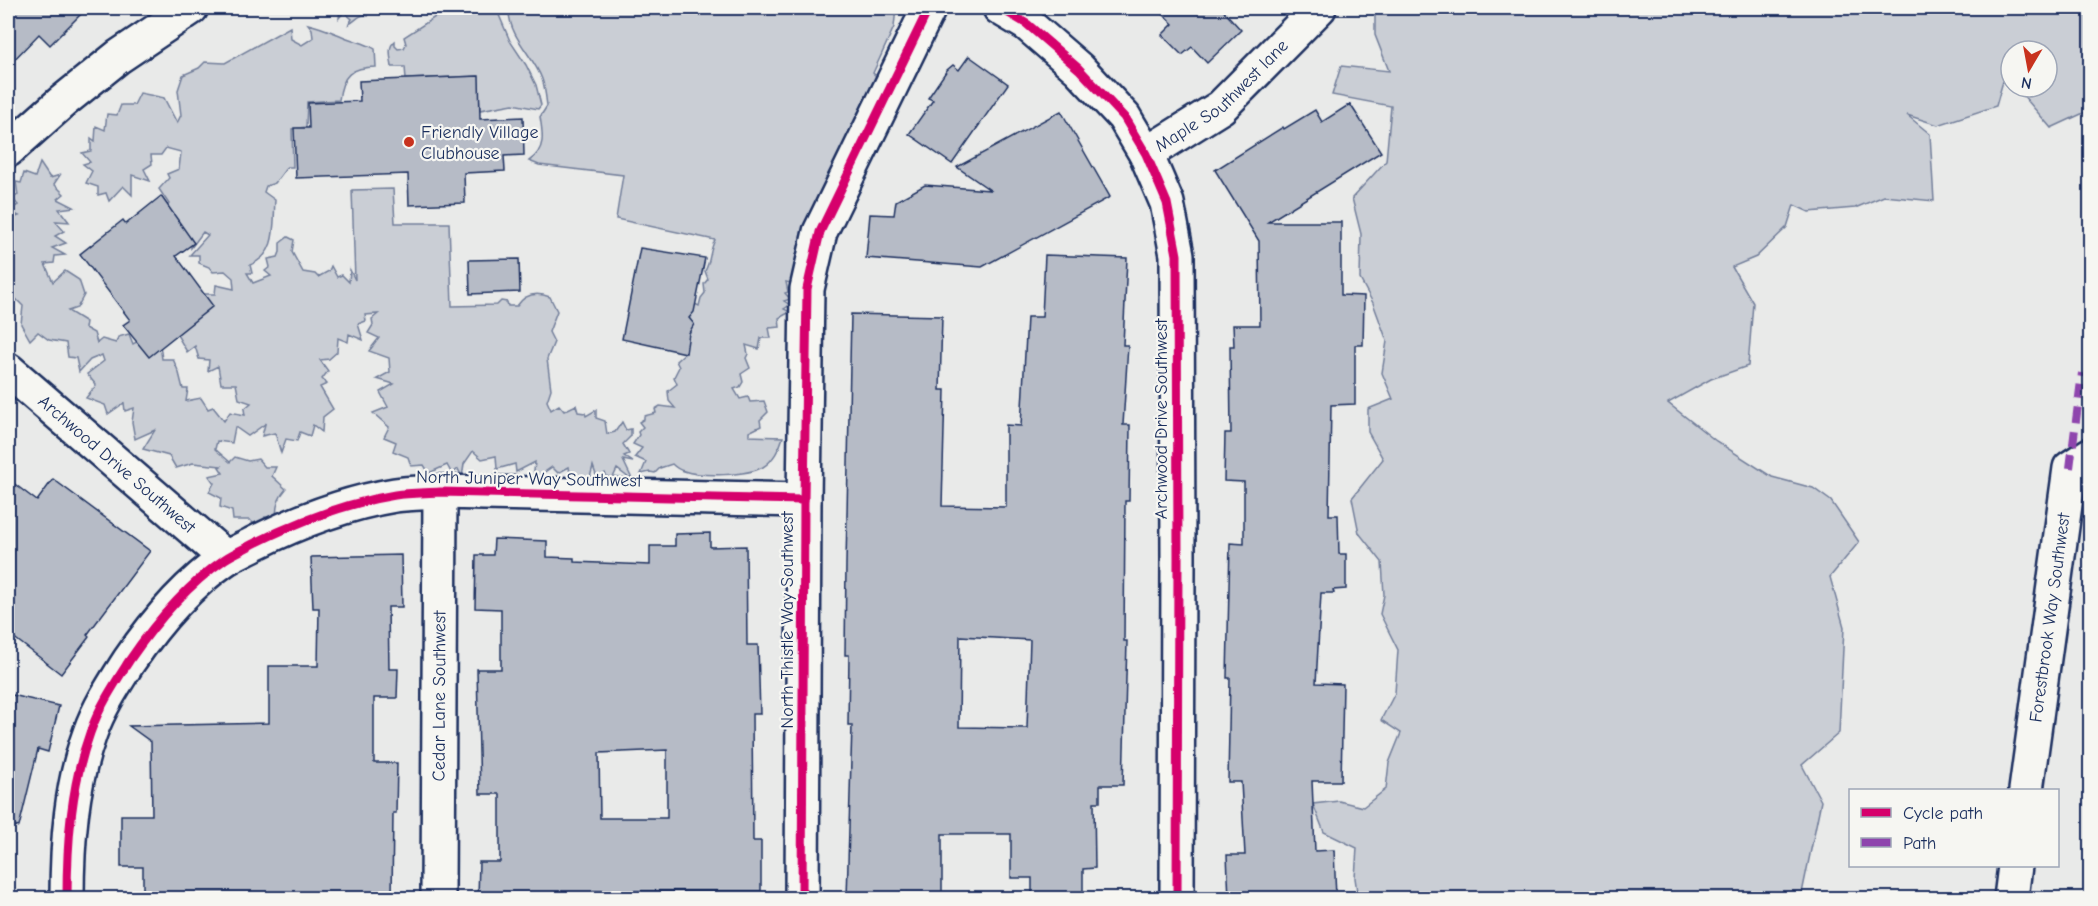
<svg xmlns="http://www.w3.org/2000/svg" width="2098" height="906" viewBox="0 0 2098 906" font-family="'Comic Neue',sans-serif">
<rect width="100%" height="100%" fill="#e9eae9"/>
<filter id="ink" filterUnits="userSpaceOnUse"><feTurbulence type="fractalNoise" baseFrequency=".0167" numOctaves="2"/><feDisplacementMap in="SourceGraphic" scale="12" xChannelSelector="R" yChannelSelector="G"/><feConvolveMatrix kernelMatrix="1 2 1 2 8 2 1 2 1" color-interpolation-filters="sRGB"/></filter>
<g filter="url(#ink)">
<g fill="#caced5" stroke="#727e9a" stroke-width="1.5">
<path d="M 340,8 L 369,8 L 368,16 C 359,13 356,21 349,24 L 352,19 L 344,12 L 339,18 Z"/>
<path d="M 470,8 L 496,8 L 510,41 L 526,65 L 536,85 L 541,105 L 538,109 L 513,104 L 480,110 L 478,76 L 406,79 L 405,67 L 392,67 C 391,58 387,47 395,41 L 395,46 L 398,49 L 404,48 L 406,44 L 404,37 L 435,17 Z"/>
<path d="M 502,8 L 896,8 L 894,27 L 873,73 L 882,82 L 795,284 L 786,282 L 788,292 L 785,293 L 790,299 L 784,301 L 790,305 L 784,309 L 790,312 L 779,318 L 780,327 L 769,328 L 771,338 L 761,338 L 759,349 L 746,345 L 748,354 L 746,358 L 750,368 L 741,374 L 743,382 L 740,387 L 734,389 L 740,399 L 748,397 L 750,402 L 764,401 L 768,412 L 760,420 L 761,426 L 749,432 L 749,436 L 783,437 C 780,448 773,461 763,467 C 747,476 701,477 684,471 C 679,470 675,467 672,464 L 660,468 L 655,473 L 650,472 L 641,474 L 646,462 L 635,457 L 642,448 L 633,444 L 639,435 L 638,432 L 643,427 L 639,422 L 644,419 L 644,416 L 656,413 L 655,409 L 660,406 L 675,408 L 669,401 L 668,391 L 677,384 L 674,377 L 679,367 L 676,361 L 686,352 L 686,338 L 690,332 L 686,325 L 692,322 L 689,318 L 695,304 L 699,306 L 701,298 L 705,293 L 704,284 L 708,279 L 705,271 C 711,261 709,251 715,240 L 616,219 L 623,175 L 539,165 L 529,161 C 546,150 543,134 540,117 L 547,106 C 546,97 545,87 542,79 C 533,55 510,38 509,12 Z"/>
<path d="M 1375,8 L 2090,8 L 2090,110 L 2051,128 L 2016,87 L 2047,87 L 2047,51 L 2011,51 L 2011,81 L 2005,74 L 1996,106 L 1938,125 L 1907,115 L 1930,134 L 1934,201 L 1884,196 L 1855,208 L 1809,212 L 1794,205 L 1787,227 L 1756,257 L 1732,267 L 1753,303 L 1748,366 L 1711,379 L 1668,403 L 1716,441 L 1772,477 L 1813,488 L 1831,501 L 1859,542 L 1830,577 L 1844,627 L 1839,733 L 1802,765 L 1821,801 L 1801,898 L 1358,898 L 1355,878 L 1357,848 L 1324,832 L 1313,804 L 1339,801 L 1363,807 L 1386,789 L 1389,763 L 1401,733 L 1381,720 L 1395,693 L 1398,650 L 1380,614 L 1384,595 L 1382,562 L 1359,533 L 1352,498 L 1383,459 L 1368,432 L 1368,409 L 1393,399 L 1382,373 L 1387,341 L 1373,303 L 1360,279 L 1361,234 L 1352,198 L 1386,161 L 1391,106 L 1332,95 L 1341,66 L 1389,71 L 1375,35 Z"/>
<path d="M 308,24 C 322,27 334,33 347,38 C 357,42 366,43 375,49 L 376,67 C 351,67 342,75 339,100 L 307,102 L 306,127 L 292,129 L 293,167 L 287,167 L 275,183 L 266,186 L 264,192 L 275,200 C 273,225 278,254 250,265 L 252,273 L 247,273 L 253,283 L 271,276 L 265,271 L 270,267 L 268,259 L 278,257 L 280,252 L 280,243 L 288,237 L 294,240 L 292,252 L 303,272 L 315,274 L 318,277 L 329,271 L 331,266 L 337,277 L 342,275 L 349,282 L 350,270 L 355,280 L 352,190 L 393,189 L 395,223 L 449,223 L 452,306 L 497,305 L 501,301 L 507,302 L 508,306 L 517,306 C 525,294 537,292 550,297 L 557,311 L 549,332 L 554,342 L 547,359 L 551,389 L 547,401 L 551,410 L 559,405 L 564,411 L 576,405 L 578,412 L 585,413 L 586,416 L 596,410 L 596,418 L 605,421 L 607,434 L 615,432 L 622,422 L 626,430 L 631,429 L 631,436 L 623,444 L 629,454 L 624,456 L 633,462 L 623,460 L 633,481 L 617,469 L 610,484 L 605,473 L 598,481 L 593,466 L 587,489 L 584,477 L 571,480 L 569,467 L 558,473 L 552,467 L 533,480 L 535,462 L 516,472 L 515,464 L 497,469 L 496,456 L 482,459 L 473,451 L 464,464 L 462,477 L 458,469 L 452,474 L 447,465 L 429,473 L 424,465 L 411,466 L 408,457 L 393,451 L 396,442 L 384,437 L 389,427 L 373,413 L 388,407 L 380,392 L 394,384 L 377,379 L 390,372 L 389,358 L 369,351 L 379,338 L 368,333 L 373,325 L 372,319 L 378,314 L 365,315 L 366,321 L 358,324 L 363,340 L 349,334 L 348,342 L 338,338 L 337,352 L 329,359 L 320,360 L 328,371 L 322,379 L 327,384 L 320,387 L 333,409 L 323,417 L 322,432 L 313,425 L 310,436 L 300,432 L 297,441 L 286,439 L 281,453 L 275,433 L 262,436 L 265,424 L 248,436 L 235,427 L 232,443 L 217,441 L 215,449 L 230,462 L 235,457 L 248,461 L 258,459 L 265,467 L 276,467 L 272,476 L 286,489 C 278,498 275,510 277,521 L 265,517 L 258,528 L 250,520 L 233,520 L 232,511 L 220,507 L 221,498 L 209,492 L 214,483 L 209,476 L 223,473 L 219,467 L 221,466 L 193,463 L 176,468 L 169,456 L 143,449 L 155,430 L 135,439 L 132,422 L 134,408 L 125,411 L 124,403 L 108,414 L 105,405 L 86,398 L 96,385 L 87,374 L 104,361 L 102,355 L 90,360 L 79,372 L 76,358 L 68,357 L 66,343 L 49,340 L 38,332 L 30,340 L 21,324 L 23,306 L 16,299 L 8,312 L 8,220 L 19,216 L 8,211 L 18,205 L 12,198 L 18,195 L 16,182 L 21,183 L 24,173 L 35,177 L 40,163 L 50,178 L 60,175 L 54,184 L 64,194 L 58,199 L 74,207 L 59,209 L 69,222 L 55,221 L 64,231 L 55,236 L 66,243 L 52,248 L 65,255 L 55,256 L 54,263 L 45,264 L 53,282 L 65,271 L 79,280 L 84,295 L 77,308 L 68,311 L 86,322 L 85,328 L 94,333 L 97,343 L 102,339 L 116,343 L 118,337 L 129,334 L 133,344 L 144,338 L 160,345 L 162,359 L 173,359 L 179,373 L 183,389 L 188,389 L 186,401 L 201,398 L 208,409 L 213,407 L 224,421 L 230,412 L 245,415 L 244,409 L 251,403 L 239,399 L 236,384 L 221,384 L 218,366 L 208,371 L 209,360 L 199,359 L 195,346 L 187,352 L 176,333 L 203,294 L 215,294 L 216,285 L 234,289 L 233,278 L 225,271 L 213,272 L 209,267 L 199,263 L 199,255 L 190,255 L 208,235 L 203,232 L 191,248 L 191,244 L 161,206 L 169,204 L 159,189 L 169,178 L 167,174 L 179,169 L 181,152 L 166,148 L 161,155 L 151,155 L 152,164 L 144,169 L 150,181 L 132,175 L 132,195 L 123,186 L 109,201 L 106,193 L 98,195 L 98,187 L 86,183 L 92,171 L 83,164 L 90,162 L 82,153 L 91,151 L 91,138 L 95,141 L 96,126 L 105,130 L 107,114 L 117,115 L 121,105 L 134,105 L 140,93 L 164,98 L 177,123 L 181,115 L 178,90 L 183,75 L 199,68 L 205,62 L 225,63 L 290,27 L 291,39 L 302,45 L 313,38 L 312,29 Z"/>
</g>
<g fill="#b6bbc6" stroke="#1b2f5e" stroke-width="1.5" fill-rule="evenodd">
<path d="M 8,8 L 87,8 L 50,45 L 39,34 L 8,66 Z"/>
<path d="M 1157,8 L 1221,8 L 1241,30 L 1207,63 L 1192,47 L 1182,55 L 1162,35 L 1173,24 Z"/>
<path d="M 969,56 L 1008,84 L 952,164 L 909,134 L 933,100 L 928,98 L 947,70 L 953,65 L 959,70 Z"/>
<path d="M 479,76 L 480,119 L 523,117 L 524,155 L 504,156 L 505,171 L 464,173 L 465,203 L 409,205 L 408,174 L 296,178 L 294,128 L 309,128 L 308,103 L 360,101 L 359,81 Z"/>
<path d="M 1350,104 L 1381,152 L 1268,222 L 1341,222 L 1341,295 L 1364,296 L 1363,345 L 1355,345 L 1355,404 L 1331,405 L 1329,515 L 1338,515 L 1339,554 L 1346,554 L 1346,589 L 1333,590 L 1334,593 L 1321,593 L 1316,683 L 1343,684 L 1341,781 L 1312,781 L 1315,851 L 1334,850 L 1336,898 L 1229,898 L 1227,855 L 1245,855 L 1241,782 L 1228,782 L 1230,678 L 1227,678 L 1230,543 L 1244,544 L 1244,482 L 1224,481 L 1225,433 L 1231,433 L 1230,346 L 1234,346 L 1233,325 L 1260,325 L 1259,241 L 1215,170 L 1283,127 L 1284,129 L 1315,110 L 1322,122 Z"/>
<path d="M 1061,111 L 1110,197 L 982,267 L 866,258 L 870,214 L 894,215 L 896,201 L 925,185 L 990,190 L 957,167 Z"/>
<path d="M 161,196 L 194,243 L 176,256 L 213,306 L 149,357 L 123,325 L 130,320 L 80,254 L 123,220 L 126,224 Z"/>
<path d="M 640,248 L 705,258 L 694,312 L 689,318 L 694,324 L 689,333 L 686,353 L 622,339 Z"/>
<path d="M 1045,255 L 1127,258 L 1123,345 L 1128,345 L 1123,425 L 1130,425 L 1129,501 L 1125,501 L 1124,641 L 1127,641 L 1123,785 L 1100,785 L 1100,802 L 1094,802 L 1095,868 L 1083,869 L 1083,898 L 1032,898 L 1032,878 L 1011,878 L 1011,834 L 942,834 L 942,898 L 847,898 L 852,725 L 848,725 L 849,655 L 845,655 L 846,564 L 851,314 L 942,316 L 940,390 L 945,390 L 942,506 L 1006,507 L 1006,425 L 1021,426 L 1027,317 L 1042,317 ZM 960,636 L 1030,640 L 1027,728 L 959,727 Z"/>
<path d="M 519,259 L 520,292 L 470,294 L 469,260 Z"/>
<path d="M 8,479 L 37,501 L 53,479 L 150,551 L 87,635 L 89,637 L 61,674 L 8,633 Z"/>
<path d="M 710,533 L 710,547 L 746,546 L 747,645 L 758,645 L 760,714 L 752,714 L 753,841 L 761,841 L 761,891 L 593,891 L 594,897 L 478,898 L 479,862 L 500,862 L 500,794 L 480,794 L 477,669 L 501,669 L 501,609 L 475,608 L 476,555 L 493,555 L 494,539 L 547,541 L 547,557 L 574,558 L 574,562 L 650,565 L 650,546 L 675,546 L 675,534 ZM 667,750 L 667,818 L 600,818 L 599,753 Z"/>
<path d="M 401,555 L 402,607 L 388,607 L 389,669 L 398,669 L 397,698 L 374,698 L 374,763 L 397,763 L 396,813 L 393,813 L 392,898 L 143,898 L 143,867 L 121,867 L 121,815 L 152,815 L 151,742 L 129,726 L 269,723 L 269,666 L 318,666 L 319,608 L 313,608 L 311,557 Z"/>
<path d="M 8,694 L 59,706 L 48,752 L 38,749 L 19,827 L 8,825 Z"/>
</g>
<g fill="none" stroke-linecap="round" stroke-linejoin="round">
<g stroke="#1b2f5e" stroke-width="38">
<g id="street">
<path d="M 1000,8 L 1027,24 L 1079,69 L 1124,117 L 1146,154 L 1167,203 L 1177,255 L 1178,558 L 1177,898"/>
<path d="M 8,150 L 62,102 L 118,57 L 191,8"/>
<path id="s1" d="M 1146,154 L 1221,107 L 1319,8"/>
<path id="s2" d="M 8,370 L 226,558"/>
<path id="s3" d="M 2026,790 L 2070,468 L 2090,455"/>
<path d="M 67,898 C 67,843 71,785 90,733 C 99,707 115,683 129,661 C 155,623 187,585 225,559 C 234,553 244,549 253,544 C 297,522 346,503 395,495 C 409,493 425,493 440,492 L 804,500"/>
<path id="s4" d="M 438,898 L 440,492"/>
<path d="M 802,898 L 804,500 L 807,289 L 820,232 L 929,8"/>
<path d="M 2011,898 L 2015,866"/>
</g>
</g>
<use href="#street" stroke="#f6f6f2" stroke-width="33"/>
<path stroke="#8e44ad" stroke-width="8" stroke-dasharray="15 8" stroke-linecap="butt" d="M 2070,468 L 2082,373"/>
<g stroke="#f6f6f2" stroke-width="13">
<g id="cycleway">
<path d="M 1000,8 L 1027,24 L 1079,69 L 1124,117 L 1146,154 L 1167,203 L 1177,255 L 1178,558 L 1177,898"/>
<path d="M 67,898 C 67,843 71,785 90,733 C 99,707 115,683 129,661 C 155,623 187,585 225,559 C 234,553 244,549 253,544 C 297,522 346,503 395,495 C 409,493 425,493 440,492 L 804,500"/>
<path d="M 802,898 L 804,500 L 807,289 L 820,232 L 929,8"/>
</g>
</g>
<use href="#cycleway" stroke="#d6006c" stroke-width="9"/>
</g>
</g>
<circle fill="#c8321e" stroke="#f6f6f2" stroke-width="2" cx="409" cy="142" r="6"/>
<g text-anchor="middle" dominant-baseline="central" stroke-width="4.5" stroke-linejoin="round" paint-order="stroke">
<g font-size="18" fill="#1b2f5e" stroke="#f6f6f2">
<text stroke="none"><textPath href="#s1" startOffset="96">Maple Southwest lane</textPath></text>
<text transform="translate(1161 419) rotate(-90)">Archwood Drive Southwest</text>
<text stroke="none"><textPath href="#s2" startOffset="144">Archwood Drive Southwest</textPath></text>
<text transform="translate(529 479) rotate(1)">North Juniper Way Southwest</text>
<text stroke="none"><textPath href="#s3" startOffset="174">Forestbrook Way Southwest</textPath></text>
<text transform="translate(787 620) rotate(-90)">North Thistle Way Southwest</text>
<text stroke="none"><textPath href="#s4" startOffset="202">Cedar Lane Southwest</textPath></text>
</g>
<g font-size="18" fill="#1b2f5e" stroke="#f6f6f2" text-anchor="start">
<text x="421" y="132">Friendly Village<tspan x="421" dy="21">Clubhouse</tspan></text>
</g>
</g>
<rect width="2098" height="906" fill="none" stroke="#f6f6f2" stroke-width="30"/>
<rect x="15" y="15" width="2068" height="876" fill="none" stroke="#1b2f5e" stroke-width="2" filter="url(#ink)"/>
<rect x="1849" y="789" width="210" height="78" fill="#f6f6f2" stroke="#9ea6b7" stroke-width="1.5"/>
<rect x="1861" y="808" width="30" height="9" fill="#d6006c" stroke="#9ea6b7" stroke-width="1.5"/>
<text x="1903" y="819" font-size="18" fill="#1b2f5e">Cycle path</text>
<rect x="1861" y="838" width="30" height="9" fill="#8e44ad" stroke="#9ea6b7" stroke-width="1.5"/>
<text x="1903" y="849" font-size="18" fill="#1b2f5e">Path</text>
<g transform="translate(2029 69) rotate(190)"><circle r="28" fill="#f6f6f2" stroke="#9ea6b7" stroke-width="1.5"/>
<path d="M0-4.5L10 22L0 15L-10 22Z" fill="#c8321e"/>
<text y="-9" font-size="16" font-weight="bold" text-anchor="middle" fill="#1b2f5e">N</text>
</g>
</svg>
